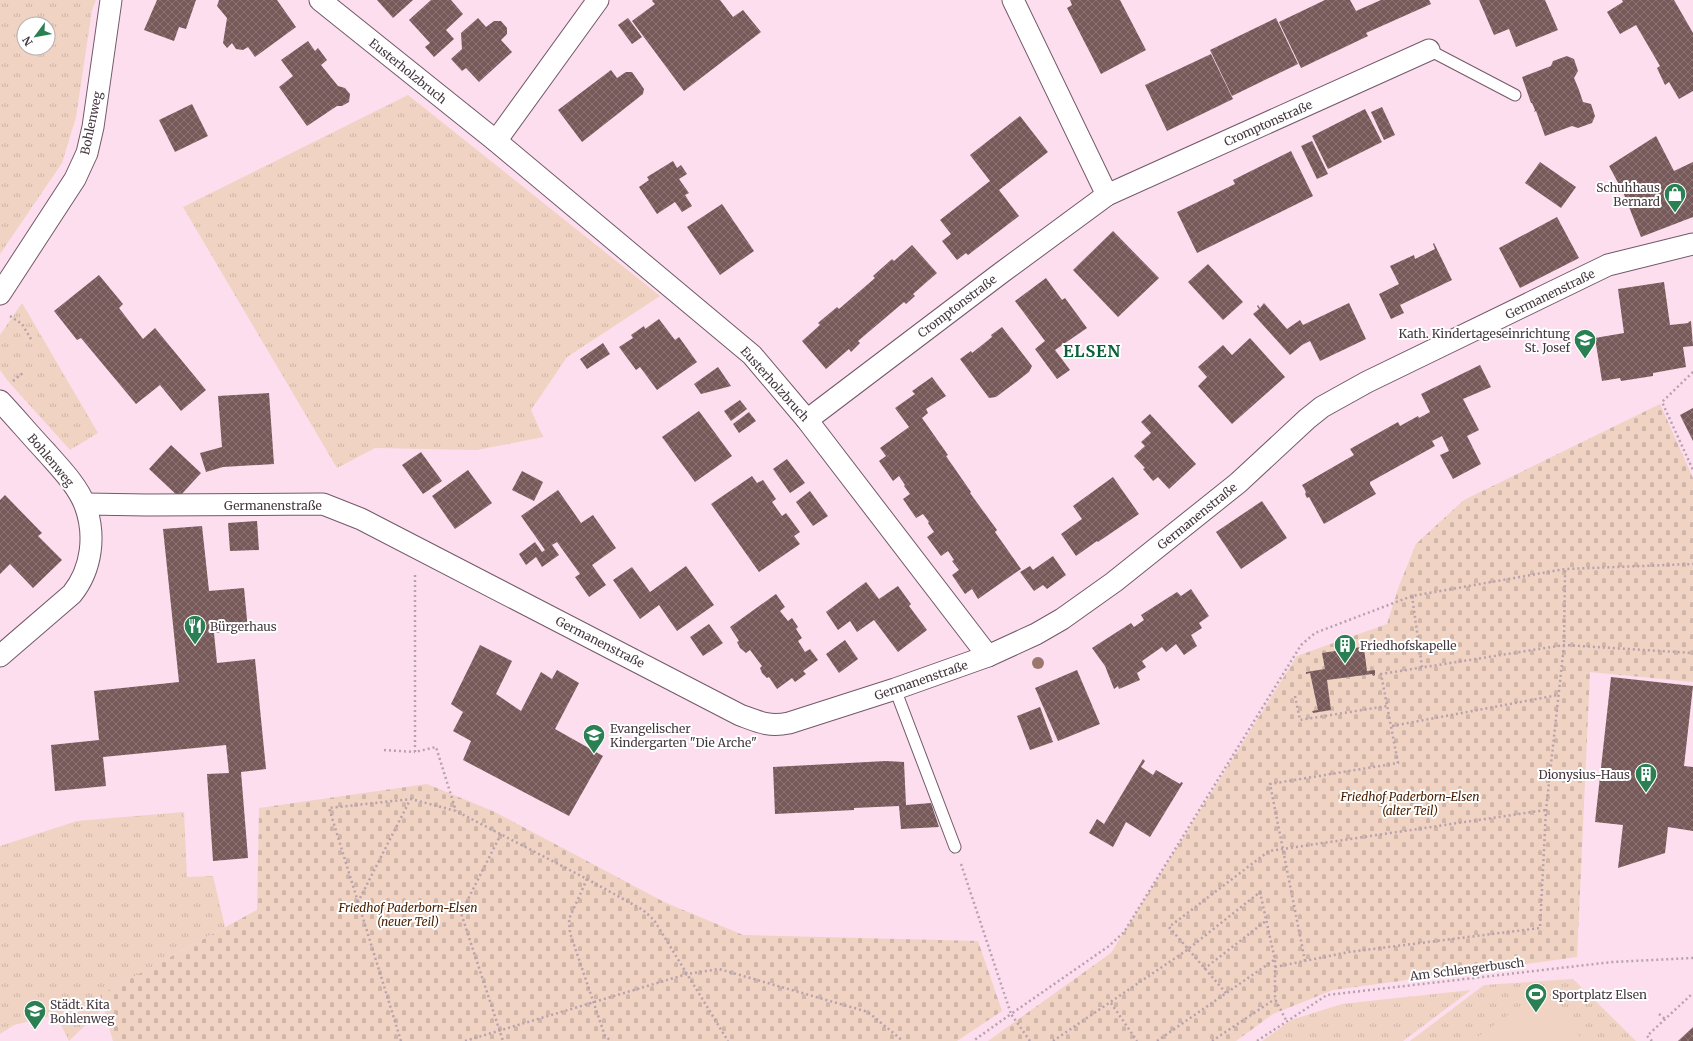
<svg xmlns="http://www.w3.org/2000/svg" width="1693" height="1041" viewBox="0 0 1693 1041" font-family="Merriweather,serif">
<defs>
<pattern id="grass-tufts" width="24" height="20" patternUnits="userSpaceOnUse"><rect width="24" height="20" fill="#f0d3c2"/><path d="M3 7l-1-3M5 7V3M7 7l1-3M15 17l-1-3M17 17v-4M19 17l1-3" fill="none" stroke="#cfb6a8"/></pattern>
<pattern id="cemetery-stones" width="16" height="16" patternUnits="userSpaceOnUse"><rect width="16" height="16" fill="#f0d3c2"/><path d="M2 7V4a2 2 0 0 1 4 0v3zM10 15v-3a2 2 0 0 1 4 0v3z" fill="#cfb6a8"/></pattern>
<pattern id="building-cross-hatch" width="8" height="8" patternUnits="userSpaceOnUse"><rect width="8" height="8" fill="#775959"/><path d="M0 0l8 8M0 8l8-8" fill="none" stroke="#8b7474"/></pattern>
</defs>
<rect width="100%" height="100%" fill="#fcdeef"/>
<g fill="url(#grass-tufts)" fill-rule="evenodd">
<path d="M 0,0 L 96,0 L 92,10 L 76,117 L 62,163 L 0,254 ZM 24,24 L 48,24 L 48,48 L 24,48 Z"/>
<path d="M 408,95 L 660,296 L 567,357 L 531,410 L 543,437 L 477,450 L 375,448 L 337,468 L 183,207 Z"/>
<path d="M 22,303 L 98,433 L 70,450 L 7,380 L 0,370 L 0,335 Z"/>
<path d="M 184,812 L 187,877 L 213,876 L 225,927 L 99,996 L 61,1023 L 54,1015 L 14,1025 L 0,1034 L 0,846 L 77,821 Z"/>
<path d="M 1573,979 L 1636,1041 L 1410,1041 L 1484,985 Z"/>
<path d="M 1471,990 L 1403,1041 L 1262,1041 L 1291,1020 L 1342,1004 Z"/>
<path d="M 98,997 L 103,1008 L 69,1041 L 61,1025 Z"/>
</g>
<g fill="url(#cemetery-stones)">
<path d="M 1660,404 L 1693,478 L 1693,682 L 1590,672 L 1577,957 L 1333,990 L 1273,1014 L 1236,1041 L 988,1041 L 1111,953 L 1297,656 L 1387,624 L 1399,586 L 1416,544 L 1464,500 Z"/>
<path d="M 427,784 L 495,812 L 664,902 L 743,935 L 978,941 L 1002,1011 L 957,1041 L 113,1041 L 100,995 L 257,910 L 259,808 Z"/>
</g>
<path fill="#f0d3c2" d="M 1545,988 L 1583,1041 L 1472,1041 Z"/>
<g fill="url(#building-cross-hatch)">
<path d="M 157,0 L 196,0 L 186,29 L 179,27 L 174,41 L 144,30 Z"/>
<path d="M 219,0 L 277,0 L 296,27 L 255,57 L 248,47 L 243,50 L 236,49 L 232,43 L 227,48 L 223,43 L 227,18 L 217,6 Z"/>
<path d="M 377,0 L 413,0 L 393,18 Z"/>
<path d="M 431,0 L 451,0 L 463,14 L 446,30 L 454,39 L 434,57 L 425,47 L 430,43 L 409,20 Z"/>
<path d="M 653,0 L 720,0 L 733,17 L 743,10 L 761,32 L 684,91 L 632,21 L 655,4 L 652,1 Z"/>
<path d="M 1070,0 L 1120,0 L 1146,50 L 1101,74 L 1067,8 L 1072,5 Z"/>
<path d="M 1325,0 L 1350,0 L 1356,11 L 1381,0 L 1429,0 L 1431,4 L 1366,33 L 1368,36 L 1301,68 L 1279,22 Z"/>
<path d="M 1479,0 L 1545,0 L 1558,30 L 1516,47 L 1509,29 L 1494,35 Z"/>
<path d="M 1622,0 L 1674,0 L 1693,33 L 1693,91 L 1679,99 L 1669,82 L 1665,85 L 1657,68 L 1660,66 L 1636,25 L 1620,34 L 1607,12 L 1623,2 Z"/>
<path d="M 478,18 L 486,27 L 494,21 L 501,21 L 507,28 L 507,34 L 501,40 L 512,52 L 479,82 L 466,68 L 462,71 L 451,59 L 462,49 L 461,33 Z"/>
<path d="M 628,18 L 642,37 L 632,44 L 618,25 Z"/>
<path d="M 1276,18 L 1298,64 L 1232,96 L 1210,50 Z"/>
<path d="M 308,41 L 315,51 L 318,48 L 327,60 L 321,65 L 338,86 L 345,88 L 350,94 L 349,102 L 342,106 L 337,106 L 307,126 L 279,87 L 293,76 L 281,60 Z"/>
<path d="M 1211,54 L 1233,99 L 1167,131 L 1145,85 Z"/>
<path d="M 1567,56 L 1574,59 L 1578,71 L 1574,78 L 1579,90 L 1583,102 L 1591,104 L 1595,116 L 1592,123 L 1578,128 L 1572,126 L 1545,136 L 1536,111 L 1534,112 L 1535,110 L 1532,103 L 1531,103 L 1522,77 L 1551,66 L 1553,61 Z"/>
<path d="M 611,70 L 617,78 L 626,72 L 632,72 L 644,89 L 643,94 L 582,142 L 558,110 Z"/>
<path d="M 192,104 L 208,136 L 175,152 L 159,120 Z"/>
<path d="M 1382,107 L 1395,135 L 1384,140 L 1371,112 Z"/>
<path d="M 1365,109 L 1382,142 L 1328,169 L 1312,136 Z"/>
<path d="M 1020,116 L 1048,152 L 999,190 L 1019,216 L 968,255 L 966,253 L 957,260 L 942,241 L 951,234 L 940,220 L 990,181 L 970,155 Z"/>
<path d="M 1656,136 L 1674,171 L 1693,162 L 1693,217 L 1641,237 L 1623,192 L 1609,166 Z"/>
<path d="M 1312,141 L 1328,174 L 1317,179 L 1301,146 Z"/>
<path d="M 1291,151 L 1313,196 L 1197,253 L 1177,212 L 1235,184 L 1233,180 Z"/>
<path d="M 673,161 L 677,168 L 681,165 L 687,174 L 679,179 L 689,193 L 685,195 L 692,206 L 682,212 L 675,202 L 657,214 L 639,187 L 649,180 L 647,177 Z"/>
<path d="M 1540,162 L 1576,187 L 1561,208 L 1525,183 Z"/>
<path d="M 722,204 L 754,251 L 720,275 L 687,227 Z"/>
<path d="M 1557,217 L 1579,258 L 1520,288 L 1499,248 Z"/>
<path d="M 1113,231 L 1159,278 L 1118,317 L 1073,270 Z"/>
<path d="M 1434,243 L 1452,280 L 1400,305 L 1404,313 L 1391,319 L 1379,294 L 1399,284 L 1390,266 L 1414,255 L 1415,259 L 1435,249 L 1433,244 Z"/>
<path d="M 912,245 L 937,273 L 913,294 L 915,296 L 906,304 L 904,302 L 858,341 L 860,343 L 851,352 L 849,349 L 826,369 L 802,341 L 820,325 L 818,323 L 837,307 L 839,309 L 875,278 L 873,276 L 892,259 L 894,261 Z"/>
<path d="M 1208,264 L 1243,302 L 1223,320 L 1188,282 Z"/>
<path d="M 99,275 L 123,304 L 119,308 L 143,339 L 155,328 L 206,390 L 181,411 L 160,385 L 136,404 L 81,338 L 77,340 L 54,311 Z"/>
<path d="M 1046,278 L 1062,300 L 1065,298 L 1087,328 L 1055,350 L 1070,370 L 1057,379 L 1035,349 L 1045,341 L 1015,301 Z"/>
<path d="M 1664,282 L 1670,325 L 1689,323 L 1688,322 L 1691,321 L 1693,346 L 1683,347 L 1686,367 L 1653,373 L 1653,376 L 1621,381 L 1620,378 L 1602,381 L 1595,338 L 1624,333 L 1618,289 Z"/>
<path d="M 1264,303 L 1287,329 L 1300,320 L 1303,325 L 1349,303 L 1366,339 L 1320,361 L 1310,341 L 1302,345 L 1290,355 L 1253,314 L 1259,309 L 1257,306 L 1258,305 L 1260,308 Z"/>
<path d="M 659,319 L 675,340 L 679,337 L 697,362 L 657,390 L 640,367 L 636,370 L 619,347 L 633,338 L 631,335 L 644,326 L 645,329 Z"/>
<path d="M 1002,327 L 1032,366 L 1029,372 L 1012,385 L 996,397 L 989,398 L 960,359 L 971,351 L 972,353 L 992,337 L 991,335 Z"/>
<path d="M 1250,338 L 1285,377 L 1232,424 L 1198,386 L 1207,377 L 1198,367 L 1223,345 L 1232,355 Z"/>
<path d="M 603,343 L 610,354 L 587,369 L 580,359 Z"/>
<path d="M 1480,365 L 1491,387 L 1463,399 L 1479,430 L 1467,436 L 1481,464 L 1453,479 L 1440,455 L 1449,451 L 1442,436 L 1432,441 L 1435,446 L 1370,482 L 1370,484 L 1376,494 L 1324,524 L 1309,497 L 1307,498 L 1305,494 L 1306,492 L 1302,485 L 1354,455 L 1350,449 L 1398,422 L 1400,426 L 1418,416 L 1419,418 L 1430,412 L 1421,394 Z"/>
<path d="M 718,367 L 731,386 L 701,394 L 694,384 Z"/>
<path d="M 932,377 L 946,396 L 926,409 L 928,413 L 922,418 L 948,455 L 946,456 L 971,492 L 970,493 L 997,530 L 995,532 L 1021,569 L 978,599 L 972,589 L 965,594 L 952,575 L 959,570 L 952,561 L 954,560 L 948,551 L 941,556 L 927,537 L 934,532 L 928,523 L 929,522 L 923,514 L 916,518 L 903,499 L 910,494 L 904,486 L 905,485 L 899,476 L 893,481 L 879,461 L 886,456 L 880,448 L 909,427 L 895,408 L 915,394 L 912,391 Z"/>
<path d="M 269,393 L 274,464 L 223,467 L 206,472 L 200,453 L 222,447 L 218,396 Z"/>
<path d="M 740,400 L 747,409 L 731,421 L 724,411 Z"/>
<path d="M 1693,408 L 1693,441 L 1680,415 Z"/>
<path d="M 699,411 L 732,456 L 695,482 L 662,437 Z"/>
<path d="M 749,412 L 756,421 L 739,433 L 733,424 Z"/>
<path d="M 1150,414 L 1196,464 L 1169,489 L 1158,477 L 1153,481 L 1143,469 L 1145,468 L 1134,456 L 1145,446 L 1141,442 L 1151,433 L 1141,422 Z"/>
<path d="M 171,445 L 201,473 L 179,497 L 149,469 Z"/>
<path d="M 421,452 L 442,481 L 423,494 L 402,465 Z"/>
<path d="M 787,459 L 805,483 L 790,493 L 773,469 Z"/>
<path d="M 468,470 L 492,503 L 455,529 L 432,496 Z"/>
<path d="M 522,471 L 543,482 L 534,501 L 512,490 Z"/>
<path d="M 752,476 L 757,483 L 763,480 L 776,499 L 772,502 L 782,516 L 786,513 L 800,532 L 794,536 L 800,544 L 759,572 L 711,504 Z"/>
<path d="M 1113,477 L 1139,514 L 1098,542 L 1097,541 L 1076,556 L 1061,534 L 1082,519 L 1073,506 Z"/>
<path d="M 558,490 L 581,523 L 593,515 L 616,548 L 592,565 L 606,585 L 589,597 L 575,577 L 580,574 L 557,542 L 552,545 L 559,555 L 542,567 L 536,557 L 526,565 L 519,554 L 535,542 L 542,552 L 545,550 L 521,516 Z"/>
<path d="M 810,491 L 828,516 L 813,526 L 796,502 Z"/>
<path d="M 5,495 L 42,533 L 38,536 L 62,560 L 33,588 L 10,564 L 0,574 L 0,500 Z"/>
<path d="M 1262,501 L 1287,538 L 1241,569 L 1216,532 Z"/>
<path d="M 257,521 L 259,550 L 230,551 L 228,523 Z"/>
<path d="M 202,526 L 209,591 L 244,588 L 248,630 L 214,633 L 217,663 L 255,659 L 266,769 L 241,772 L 248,858 L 213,861 L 207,774 L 229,773 L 226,745 L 103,757 L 106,786 L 55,791 L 51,745 L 99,740 L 94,691 L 179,682 L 163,529 Z"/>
<path d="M 1053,556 L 1066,575 L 1047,589 L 1043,585 L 1034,591 L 1020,572 L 1030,566 L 1033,570 Z"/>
<path d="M 686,566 L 714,605 L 677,631 L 659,605 L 640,619 L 613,580 L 632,567 L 650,592 Z"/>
<path d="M 866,582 L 879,599 L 898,586 L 911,604 L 909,606 L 927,630 L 898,652 L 874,620 L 857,632 L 850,621 L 838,630 L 826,612 Z"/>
<path d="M 1191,589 L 1209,616 L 1199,623 L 1202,628 L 1191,635 L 1197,646 L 1184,655 L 1176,644 L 1166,652 L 1162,647 L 1142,661 L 1146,667 L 1137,673 L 1140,680 L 1119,689 L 1118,686 L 1114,689 L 1105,666 L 1092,648 L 1131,623 L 1134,627 L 1144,620 L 1141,615 L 1177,592 L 1181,596 Z"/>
<path d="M 776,594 L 785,607 L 780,611 L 788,621 L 792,618 L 798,627 L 796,629 L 802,638 L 798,641 L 805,652 L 810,649 L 818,660 L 803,671 L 806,674 L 795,682 L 792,678 L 777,689 L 769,677 L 767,678 L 762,673 L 760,668 L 762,666 L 750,650 L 746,653 L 740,648 L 737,642 L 739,641 L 730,627 Z"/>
<path d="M 709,624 L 723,643 L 703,656 L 690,637 Z"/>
<path d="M 845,640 L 858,659 L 839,673 L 826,654 Z"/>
<path d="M 1368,644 L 1371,644 L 1371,648 L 1364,649 L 1367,671 L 1375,670 L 1375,675 L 1373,676 L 1372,674 L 1327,680 L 1331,710 L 1313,713 L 1312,711 L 1318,710 L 1310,673 L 1306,674 L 1306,672 L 1325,669 L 1322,653 L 1368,646 Z"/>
<path d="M 480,645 L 512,661 L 496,694 L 521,711 L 541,672 L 552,679 L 557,670 L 579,683 L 555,729 L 603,756 L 569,816 L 463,760 L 471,741 L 453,731 L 463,712 L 451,704 Z"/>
<path d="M 1077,670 L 1100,724 L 1058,741 L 1035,688 Z"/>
<path d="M 1611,677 L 1693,686 L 1684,766 L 1693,767 L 1693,831 L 1668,827 L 1665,853 L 1618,868 L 1623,825 L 1595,822 Z"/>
<path d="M 1040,707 L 1053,742 L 1030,750 L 1017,716 Z"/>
<path d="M 1143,759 L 1145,761 L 1141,767 L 1153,775 L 1156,770 L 1180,784 L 1181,782 L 1183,783 L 1150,837 L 1126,822 L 1113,847 L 1089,833 L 1097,819 L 1104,824 Z"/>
<path d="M 886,761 L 904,762 L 906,805 L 931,803 L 939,827 L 901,829 L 899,806 L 854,808 L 854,810 L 775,814 L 773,767 Z"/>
<path d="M 1693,1027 L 1693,1041 L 1678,1041 Z"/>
</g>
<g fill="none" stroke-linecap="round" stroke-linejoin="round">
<g stroke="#735968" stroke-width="13">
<g id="service">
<path d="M 1429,50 L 1515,95"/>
<path d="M 895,689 L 955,847"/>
</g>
</g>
<g stroke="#735968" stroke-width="23">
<g id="minor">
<path d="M 320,0 L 496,141 L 752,355 L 807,420 L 988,656"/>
<path d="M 1013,0 L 1107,195"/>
<path d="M 496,141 L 598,0"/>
<path d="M 0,294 L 75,179 L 87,153 L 93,127 L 111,0"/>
<path d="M 0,401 C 16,418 31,436 47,453 C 61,469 77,485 85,505 C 96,535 92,569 72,594 L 0,656"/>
<path d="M 807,420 L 1001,273 L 1107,195 L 1429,50"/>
<path d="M 85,504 L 147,505 L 323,504 L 361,519 L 740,715 C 759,722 768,727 789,723 L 895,689 L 988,656 L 1036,634 L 1062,619 L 1114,582 L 1238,483 L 1307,419 L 1322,407 L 1367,382 L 1608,265 L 1693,244"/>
</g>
</g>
<g stroke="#b8a1ae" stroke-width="2.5" stroke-dasharray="2 3" stroke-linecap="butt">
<path d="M 10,316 L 22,324 L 31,339"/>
<path d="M 1693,372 L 1662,402 L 1693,470"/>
<path d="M 13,381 L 24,372"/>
<path d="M 415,575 L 415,752 L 436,747 L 456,811"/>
<path d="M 1412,596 L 1422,667"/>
<path d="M 1295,696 L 1300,720 L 1387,706"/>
<path d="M 1392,726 L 1558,695"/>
<path d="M 384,750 L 415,752"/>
<path d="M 501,834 L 461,913 L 503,1041"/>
<path d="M 961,864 L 1011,1014 L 973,1041"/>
<path d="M 587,879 L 569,919 L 570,933 L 605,1036 L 611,1041"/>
<path d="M 358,902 L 329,808 L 411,799 L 456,811 L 587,879 L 643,910 L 654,920 L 728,1041"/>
<path d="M 1305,961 L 1270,784 L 1398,763 L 1381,674 L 1564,645 L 1693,653"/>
<path d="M 1275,967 L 1349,952 L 1540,928 L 1546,810 L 1564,645 L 1565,569"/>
<path d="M 1204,969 L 1267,920"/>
<path d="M 1226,993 L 1169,927 L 1269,851 L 1546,810"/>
<path d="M 1111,1003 L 1137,1041"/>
<path d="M 1659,1014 L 1665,1019"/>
<path d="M 401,1041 L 358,902 L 410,800"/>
<path d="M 465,1041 L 687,974 L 719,969 L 868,1012 L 903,1041"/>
<path d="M 1030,1041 L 1011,1014 L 1109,946 L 1124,932 L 1301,645 L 1315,633 L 1412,596 L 1565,569 L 1693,564"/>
<path d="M 1053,1041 L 1187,950 L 1260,892 L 1275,960 L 1275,999 L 1286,1020"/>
<path d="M 1157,1041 L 1274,960"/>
<path d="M 1212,1041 L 1275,999"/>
<path d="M 1257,1041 L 1327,995 L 1612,962 L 1693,958"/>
<path d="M 1652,1041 L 1647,1036 L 1693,993"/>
</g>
<use href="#service" stroke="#fff" stroke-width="11"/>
<use href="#minor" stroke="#fff" stroke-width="21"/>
</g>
<circle fill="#9a766c" cx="1038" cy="663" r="6"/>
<defs>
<g id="shop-pin" transform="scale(1.15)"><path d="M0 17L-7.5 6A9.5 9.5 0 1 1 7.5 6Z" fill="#2a8053" stroke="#fff"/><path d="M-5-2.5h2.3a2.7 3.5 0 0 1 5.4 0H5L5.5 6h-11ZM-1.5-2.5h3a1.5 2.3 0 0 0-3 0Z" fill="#fff"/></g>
<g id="school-pin" transform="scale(1.15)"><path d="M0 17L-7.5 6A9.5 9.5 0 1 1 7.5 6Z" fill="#2a8053" stroke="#fff"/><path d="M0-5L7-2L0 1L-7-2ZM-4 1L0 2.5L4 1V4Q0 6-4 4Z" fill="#fff"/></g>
<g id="restaurant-pin" transform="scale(1.15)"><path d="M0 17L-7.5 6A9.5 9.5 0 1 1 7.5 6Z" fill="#2a8053" stroke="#fff"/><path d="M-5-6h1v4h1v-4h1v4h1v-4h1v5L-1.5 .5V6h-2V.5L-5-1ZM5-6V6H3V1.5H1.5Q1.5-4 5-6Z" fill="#fff"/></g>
<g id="building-pin" transform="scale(1.15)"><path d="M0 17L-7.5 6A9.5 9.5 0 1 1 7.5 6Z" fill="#2a8053" stroke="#fff"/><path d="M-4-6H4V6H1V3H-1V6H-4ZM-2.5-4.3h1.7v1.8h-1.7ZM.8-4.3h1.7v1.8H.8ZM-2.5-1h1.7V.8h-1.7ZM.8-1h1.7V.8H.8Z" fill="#fff"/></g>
<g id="stadium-pin" transform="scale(1.15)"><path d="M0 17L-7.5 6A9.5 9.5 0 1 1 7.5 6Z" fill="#2a8053" stroke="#fff"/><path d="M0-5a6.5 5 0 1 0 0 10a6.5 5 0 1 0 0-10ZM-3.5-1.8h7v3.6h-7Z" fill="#fff"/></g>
</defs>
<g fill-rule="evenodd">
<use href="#shop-pin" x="1675" y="194"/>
<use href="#school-pin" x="1585" y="340"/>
<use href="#restaurant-pin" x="195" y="626"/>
<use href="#building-pin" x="1345" y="645"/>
<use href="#school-pin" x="594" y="735"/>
<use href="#building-pin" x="1646" y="774"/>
<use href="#stadium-pin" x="1536" y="994"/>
<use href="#school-pin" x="35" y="1011"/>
</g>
<g text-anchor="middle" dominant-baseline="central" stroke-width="4" stroke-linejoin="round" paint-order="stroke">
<g font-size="12" fill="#44383f" stroke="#fff">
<text transform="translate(408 71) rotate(39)">Eusterholzbruch</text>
<text transform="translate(91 123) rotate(-78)">Bohlenweg</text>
<text transform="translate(1268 123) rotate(-24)">Cromptonstraße</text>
<text transform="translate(1550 294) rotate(-26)">Germanenstraße</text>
<text transform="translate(957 306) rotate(-37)">Cromptonstraße</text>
<text transform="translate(775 384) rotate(48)">Eusterholzbruch</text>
<text transform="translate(51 460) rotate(50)">Bohlenweg</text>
<text x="273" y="505">Germanenstraße</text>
<text transform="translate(1197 516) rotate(-39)">Germanenstraße</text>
<text transform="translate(600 642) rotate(27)">Germanenstraße</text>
<text transform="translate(921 680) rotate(-19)">Germanenstraße</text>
<text transform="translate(1467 969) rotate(-7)">Am Schlengerbusch</text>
</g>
<g font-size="12" fill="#44383f" stroke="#fff" text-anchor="start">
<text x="1660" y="187" text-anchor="end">Schuhhaus<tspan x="1660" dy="14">Bernard</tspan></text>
<text x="1570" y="333" text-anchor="end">Kath. Kindertageseinrichtung<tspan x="1570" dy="14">St. Josef</tspan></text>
<text x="210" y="626">Bürgerhaus</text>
<text x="1360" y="645">Friedhofskapelle</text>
<text x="610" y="728">Evangelischer<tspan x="610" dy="14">Kindergarten "Die Arche"</tspan></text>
<text x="1630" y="774" text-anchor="end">Dionysius-Haus</text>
<text x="1552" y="994">Sportplatz Elsen</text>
<text x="50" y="1004">Städt. Kita<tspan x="50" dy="14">Bohlenweg</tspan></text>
</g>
<g font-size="12" font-style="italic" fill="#4a2000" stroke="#fff">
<text x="1410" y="796">Friedhof Paderborn-Elsen<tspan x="1410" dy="14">(alter Teil)</tspan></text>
<text x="408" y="907">Friedhof Paderborn-Elsen<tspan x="408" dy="14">(neuer Teil)</tspan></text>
</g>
<g font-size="16" font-weight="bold" letter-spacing="1" fill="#0a6139" stroke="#fff">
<text x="1092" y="351">ELSEN</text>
</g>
</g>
<g transform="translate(36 36) rotate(238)"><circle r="19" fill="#ffffff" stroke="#b4afb2"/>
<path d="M0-3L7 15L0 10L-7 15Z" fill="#2a8053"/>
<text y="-6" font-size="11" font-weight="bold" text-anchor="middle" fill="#44383f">N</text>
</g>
</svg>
